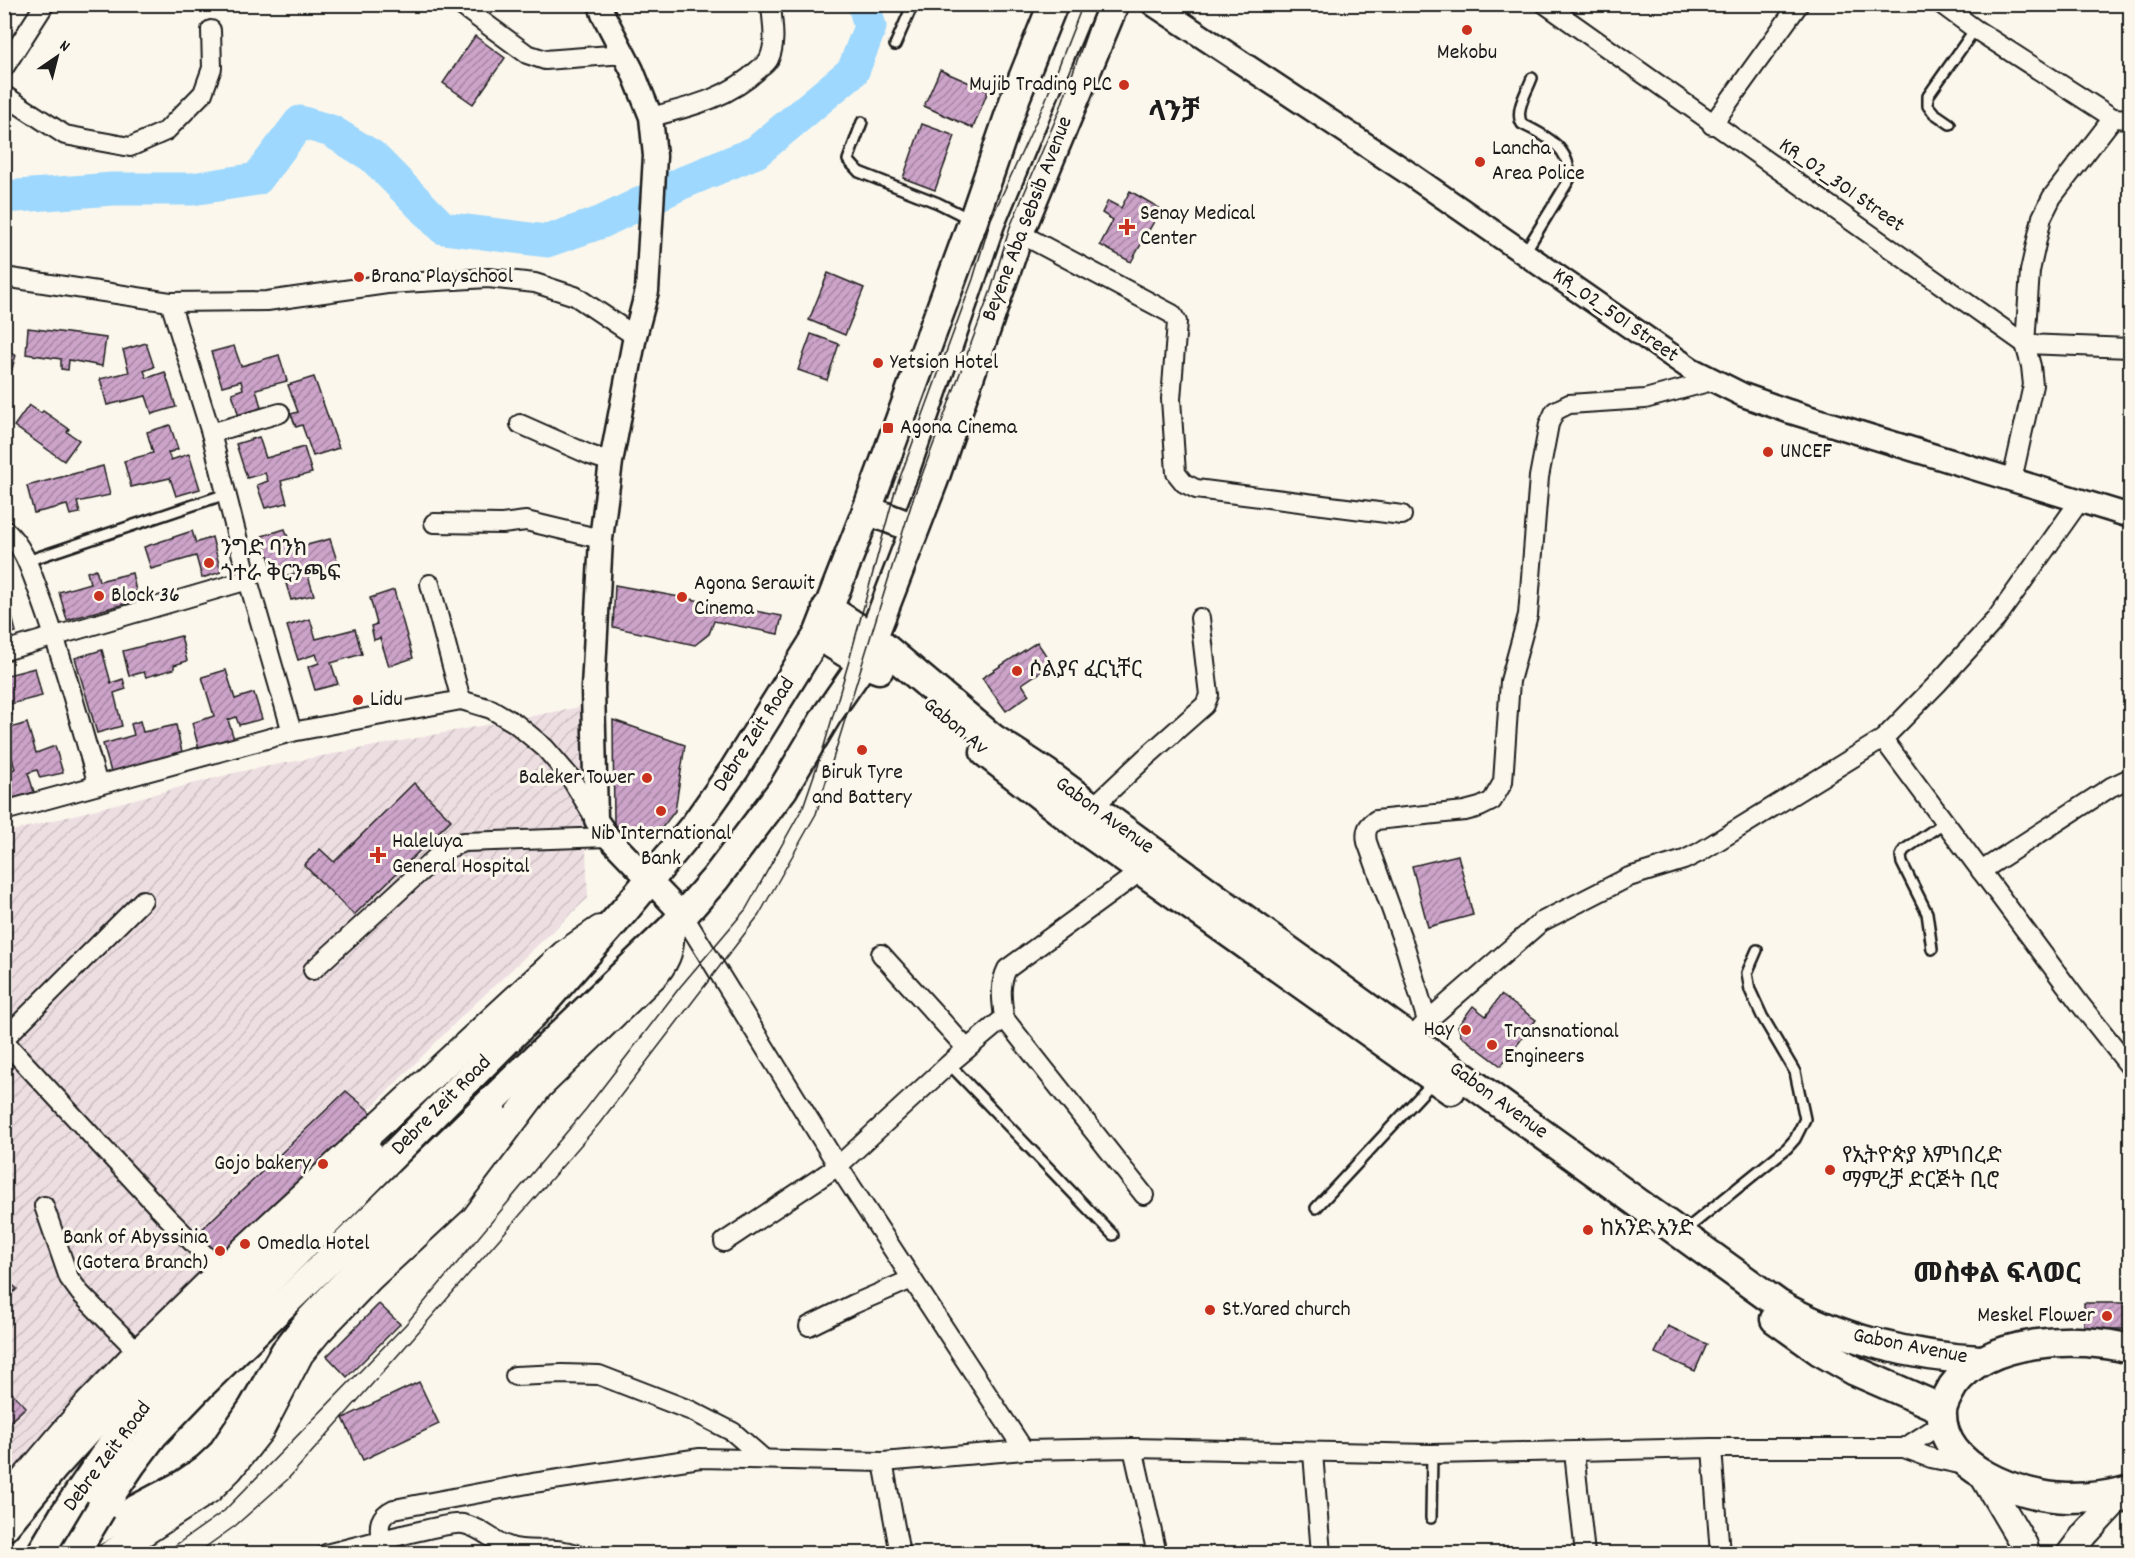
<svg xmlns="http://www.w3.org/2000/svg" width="2135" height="1558" viewBox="0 0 2135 1558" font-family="Dekko,'Noto Sans Ethiopic',sans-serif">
<defs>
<pattern id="industrial-furrows" width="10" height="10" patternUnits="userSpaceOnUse" patternTransform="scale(1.5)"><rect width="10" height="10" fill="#eddee2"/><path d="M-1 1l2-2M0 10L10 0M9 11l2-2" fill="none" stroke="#cbbec1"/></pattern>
<pattern id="building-hatch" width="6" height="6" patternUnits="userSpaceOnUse" patternTransform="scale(1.5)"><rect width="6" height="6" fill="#cca3c9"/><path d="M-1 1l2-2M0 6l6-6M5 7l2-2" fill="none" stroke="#a584a2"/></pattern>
</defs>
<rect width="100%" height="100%" fill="#fbf7ec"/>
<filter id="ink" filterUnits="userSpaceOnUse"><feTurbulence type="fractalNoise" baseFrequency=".0167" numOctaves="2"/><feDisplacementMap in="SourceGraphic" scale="12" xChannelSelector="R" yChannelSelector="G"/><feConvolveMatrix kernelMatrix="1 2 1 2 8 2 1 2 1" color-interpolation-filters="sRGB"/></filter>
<g filter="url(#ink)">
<path fill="url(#industrial-furrows)" d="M 580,707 L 588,898 L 464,1014 L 5,1478 L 5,833 L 238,772 Z"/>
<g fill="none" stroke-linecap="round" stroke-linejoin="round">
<path stroke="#9ed8fe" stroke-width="33" d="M 4,197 L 113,189 L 192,189 L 257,179 L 300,122 L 331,131 L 372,156 L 443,228 L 547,241 L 602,222 L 682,183 L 756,152 L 853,71 L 870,27 L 864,4"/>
</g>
<g fill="url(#building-hatch)" stroke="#1c1c1c" stroke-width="1.5">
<path d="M 475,36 L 505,58 L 473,104 L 443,83 Z"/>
<path d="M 940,70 L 988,91 L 973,128 L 924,106 Z"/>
<path d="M 922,124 L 955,136 L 935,190 L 903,178 Z"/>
<path d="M 1130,191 L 1161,209 L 1131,262 L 1100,245 L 1113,220 L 1102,213 L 1108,201 L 1121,208 Z"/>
<path d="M 828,273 L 864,288 L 845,335 L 809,320 Z"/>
<path d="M 28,328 L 106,338 L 102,366 L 69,360 L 68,370 L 61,369 L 61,359 L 26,354 Z"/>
<path d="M 811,334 L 839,344 L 827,380 L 798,370 Z"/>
<path d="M 146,343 L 154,367 L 144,371 L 147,378 L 165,372 L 176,407 L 152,414 L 146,396 L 107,405 L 100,379 L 129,372 L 123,350 Z"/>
<path d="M 234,346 L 241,366 L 279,355 L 287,381 L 256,389 L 262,411 L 239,417 L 232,393 L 243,389 L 241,381 L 222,386 L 211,352 Z"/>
<path d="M 4,352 L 16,355 L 8,382 L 4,382 Z"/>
<path d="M 314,377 L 339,448 L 313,456 L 302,425 L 296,427 L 291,414 L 298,412 L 288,385 Z"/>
<path d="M 29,405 L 41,413 L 43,411 L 69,429 L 67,432 L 79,440 L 64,461 L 14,426 Z"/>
<path d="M 170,425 L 178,449 L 168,453 L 171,460 L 189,454 L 200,489 L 176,496 L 170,478 L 131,487 L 124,461 L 153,453 L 147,432 Z"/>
<path d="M 259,437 L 266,458 L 304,447 L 312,473 L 281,481 L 287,503 L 265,508 L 257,485 L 268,481 L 265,473 L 247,478 L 236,444 Z"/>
<path d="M 103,466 L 110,495 L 77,502 L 80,513 L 70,515 L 67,505 L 34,513 L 27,486 Z"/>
<path d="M 285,529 L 292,549 L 330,539 L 338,564 L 307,573 L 314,595 L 291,600 L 284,577 L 295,573 L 292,564 L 273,570 L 262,536 Z"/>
<path d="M 192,531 L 196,543 L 212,537 L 221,572 L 202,578 L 196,556 L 151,569 L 144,547 Z"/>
<path d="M 96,569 L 99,581 L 132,573 L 138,600 L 67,620 L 59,592 L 90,583 L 87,572 Z"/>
<path d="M 4,585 L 16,632 L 4,635 Z"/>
<path d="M 615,585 L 782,616 L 778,634 L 714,621 L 709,634 L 695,645 L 613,627 Z"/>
<path d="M 394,590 L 413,658 L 389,666 L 380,638 L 374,640 L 371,626 L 377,624 L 370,598 Z"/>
<path d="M 310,619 L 316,639 L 355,629 L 362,654 L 331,663 L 338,684 L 315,690 L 308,667 L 319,663 L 316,654 L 298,660 L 287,626 Z"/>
<path d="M 181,636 L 187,661 L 174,665 L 174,669 L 146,677 L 144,672 L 129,676 L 123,651 Z"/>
<path d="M 1037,642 L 1052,664 L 1022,684 L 1029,695 L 1006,711 L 982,678 Z"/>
<path d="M 102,650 L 111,683 L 123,679 L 126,689 L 114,693 L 122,726 L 97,733 L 75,658 Z"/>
<path d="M 35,668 L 42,696 L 10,704 L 12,715 L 4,717 L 4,676 Z"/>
<path d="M 226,670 L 235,699 L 254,693 L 262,719 L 239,725 L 236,717 L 228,720 L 234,739 L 199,749 L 192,723 L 214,716 L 202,677 Z"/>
<path d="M 613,720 L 685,745 L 675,811 L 658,833 L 614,825 Z"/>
<path d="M 140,721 L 143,732 L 176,725 L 182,752 L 111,772 L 103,744 L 134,735 L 131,724 Z"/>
<path d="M 27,723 L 36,753 L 55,746 L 63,773 L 40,778 L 37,770 L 28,773 L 34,792 L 4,801 L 4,772 L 15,769 L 4,730 Z"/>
<path d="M 414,783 L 451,820 L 354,915 L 304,865 L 320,849 L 334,862 Z"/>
<path d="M 1458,855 L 1473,915 L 1428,927 L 1412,866 Z"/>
<path d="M 1501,995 L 1536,1020 L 1501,1066 L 1461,1036 L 1458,1026 L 1473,1006 L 1486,1016 Z"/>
<path d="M 346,1091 L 378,1118 L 224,1264 L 195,1236 Z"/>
<path d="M 4,1277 L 17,1289 L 4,1301 Z"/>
<rect x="2084" y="1303" width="46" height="26"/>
<path d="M 379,1304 L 400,1324 L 347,1377 L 327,1356 Z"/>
<path d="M 1668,1326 L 1707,1344 L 1695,1371 L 1655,1353 Z"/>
<path d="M 419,1382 L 439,1424 L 363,1460 L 343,1418 Z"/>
<path d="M 4,1385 L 26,1407 L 4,1427 Z"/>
</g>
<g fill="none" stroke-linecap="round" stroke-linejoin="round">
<g stroke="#1c1c1c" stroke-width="14">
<g id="service">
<path d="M 895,45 L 913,4"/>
<path d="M 862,122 L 848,160 L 859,172 L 938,203 L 970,219"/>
<path d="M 1950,124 L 1934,113 L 1928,106 L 1928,96 L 1975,29"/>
<path d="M 1525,252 L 1569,180 C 1572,149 1547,136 1522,124 C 1514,111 1527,92 1532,78"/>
<path d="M 27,561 L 226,494"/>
<path d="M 1932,949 L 1927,913 L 1902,863 L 1901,856 L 1904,850 L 1945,822"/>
<path d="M 949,1064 L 1113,1235"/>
<path d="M 1316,1208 L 1434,1081"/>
<path d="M 1683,1232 L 1787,1148 L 1795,1139 L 1805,1119 L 1795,1072 L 1762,1016 L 1750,990 L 1747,973 L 1757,950"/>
<path d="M 1431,1518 L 1432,1454"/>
</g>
</g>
<g stroke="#1c1c1c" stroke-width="22">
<g id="minor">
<path d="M 459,4 L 527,54 L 545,60 L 624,54"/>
<path d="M 1545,4 L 2025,344 L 2130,348"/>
<path d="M 1941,4 L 1975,29 L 2113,118 L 2130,119"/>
<path d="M 4,68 L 45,4"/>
<path d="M 4,95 L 65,135 L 130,147 L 166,131 L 203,93 L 212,68 L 211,30"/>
<path d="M 651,117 C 690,107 729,98 759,69 C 763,66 767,63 769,59 C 777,42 772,22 771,4"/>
<path d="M 1712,125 L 1799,4"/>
<path d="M 1019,233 L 1172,314 L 1177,322 L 1171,399 L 1176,473 L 1184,483 L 1196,489 L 1402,515"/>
<path d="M 4,277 L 170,302 L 267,301 L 387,284 L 488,278 L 535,283 L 575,296 L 635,336"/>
<path d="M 170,302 L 211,433 L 248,580 L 292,732"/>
<path d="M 520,424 L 590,455 L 611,462"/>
<path d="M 211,433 L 280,413"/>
<path d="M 2012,480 L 2033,385 L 2031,366 L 2025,344 L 2030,271 L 2042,217 L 2052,197 L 2113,118"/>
<path d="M 434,523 L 502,524 L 526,521 L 601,539"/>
<path d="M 4,529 C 25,547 32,575 42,601 C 64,661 80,723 98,785"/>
<path d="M 430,584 L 461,700"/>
<path d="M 4,651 L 248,580"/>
<path d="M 1883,739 L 2080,1004 L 2130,1067"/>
<path d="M 1093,807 L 1145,758 L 1205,705 L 1209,695 L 1200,618"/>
<path d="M 4,811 L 292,732 L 461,700 L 491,709 L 515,723 L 545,748 L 570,777 L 596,820"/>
<path d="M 1981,871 L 2111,787 L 2130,778"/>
<path d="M 683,915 L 838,1166 L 1024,1450"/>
<path d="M 881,954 L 967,1049"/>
<path d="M 313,970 L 443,851 L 463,842 L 608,837"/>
<path d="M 1004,1018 L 1144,1195"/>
<path d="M 1427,1021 L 1406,950 L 1367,842 C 1365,831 1367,826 1376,820 L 1465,811 L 1480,807 L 1492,801 L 1503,782 L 1510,681 L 1528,615 L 1539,477 L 1549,424 L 1555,411 L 1569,404 L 1645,399 L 1712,381"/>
<path d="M 4,1039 L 143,900"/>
<path d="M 4,1041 L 166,1216 L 221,1271"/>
<path d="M 1404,1047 L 1427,1021 L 1541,922 L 1629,877 L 1684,860 L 1700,852 L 1883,739 L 1937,684 L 1996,619 L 2081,499"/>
<path d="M 44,1206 L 69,1278 L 80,1293 L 138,1352"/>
<path d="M 724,1242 L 838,1166 L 949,1064 L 1004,1018 C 1002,1000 999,985 1007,969 L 1141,871"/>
<path d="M 809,1326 L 854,1304 L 912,1279"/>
<path d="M 515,1376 L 562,1374 L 599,1375 L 692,1411 L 733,1432 L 764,1459"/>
<path d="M 1133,1448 L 1157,1554"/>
<path d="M 1712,1448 L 1720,1554"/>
<path d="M 1904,1448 L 1943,1423"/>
<path d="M 1574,1452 L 1585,1554"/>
<path d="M 1313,1453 L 1321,1554"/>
<path d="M 883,1462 L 900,1554"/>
<path d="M 326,1554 L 381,1540 C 378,1525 379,1516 394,1509 L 533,1483 L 700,1458 L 883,1462 L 1024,1450 L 1133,1448 L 1432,1454 L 1712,1448 L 1904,1448 L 1931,1458 L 1969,1466"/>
<path d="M 384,1554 L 381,1540 C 397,1537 449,1522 463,1524 C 485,1528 496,1547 521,1549 C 541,1551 558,1547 576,1554"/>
</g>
</g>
<g stroke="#1c1c1c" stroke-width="27">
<g id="tertiary">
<path d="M 600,4 L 603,14 L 632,70 L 651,117 L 655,156 L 647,291 L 635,336 L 611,462 L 601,539 L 593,688 L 596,820 L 608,837 L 683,915"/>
<path d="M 1153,4 L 1407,172 L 1691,369 L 1743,395 L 1788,411 L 2130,516"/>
</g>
</g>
<g stroke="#1c1c1c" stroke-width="30">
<g id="secondary">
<path d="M 1982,1474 L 2024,1545 L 2026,1554"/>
<path d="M 4,1503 L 88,1404 L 138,1352 L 221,1271 L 564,954 L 600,929"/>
<path d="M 111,1554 L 209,1490 L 230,1469 L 260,1431 L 300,1354 L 319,1331 L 369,1279 L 453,1201 L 539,1087 L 656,974 C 669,957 670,950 671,929"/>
<path d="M 2070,1554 L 2085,1534 L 2124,1492"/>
</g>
</g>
<g stroke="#1c1c1c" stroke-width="33">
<g id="primary">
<path d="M 867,510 L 914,528"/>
<path d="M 827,608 L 873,638 L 992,738 L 1046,773 L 1246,920 L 1778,1304 C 1836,1338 1914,1357 1980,1360"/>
<path d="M 818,635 L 863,663 L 879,669"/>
<path d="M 985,752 L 1086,831 L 1451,1090"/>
<path d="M 1775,1319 L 1820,1351 L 1855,1371 L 1942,1409"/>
<path d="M 2130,1349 C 2078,1335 1987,1338 1953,1386 C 1949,1393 1943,1403 1942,1411 C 1939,1469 2021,1497 2068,1498 C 2089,1498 2110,1496 2130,1490"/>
<path d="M 101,1509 L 132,1463 L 153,1435 L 200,1386 L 505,1088 L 671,929 L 715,879 L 783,789 L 827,715 L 863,663 L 934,479 L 1019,233 L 1114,4"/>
<path d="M 4,1527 L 54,1467 L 115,1400 L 327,1192 L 369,1153"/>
<path d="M 84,1537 L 184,1484 L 206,1469 L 221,1455 L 253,1408 L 285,1352 L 311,1319 L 459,1164 L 495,1118"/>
<path d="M 41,1554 L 64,1515 L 126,1424 L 537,1010 L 624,911 L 695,825 L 734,770 L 818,635 L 867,510 L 973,221 L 1016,96 L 1053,4"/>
</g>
</g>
<use href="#service" stroke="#fbf7ec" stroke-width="9"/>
<use href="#minor" stroke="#fbf7ec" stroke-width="18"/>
<use href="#tertiary" stroke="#fbf7ec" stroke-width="22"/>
<use href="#secondary" stroke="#fbf7ec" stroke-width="26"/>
<use href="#primary" stroke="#fbf7ec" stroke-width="28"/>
<g stroke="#1c1c1c" stroke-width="1.5">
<path d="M 163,1554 L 224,1511 L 406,1324 L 586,1109 L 680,987 L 746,909 L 803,807 L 824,746 L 849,661 L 895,491 L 973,279 L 991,219 L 1044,104 L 1083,4"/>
<path d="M 196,1554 L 235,1526 L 287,1480 L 414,1337 L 599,1124 L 759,915 L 816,814 L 913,499 L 991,290 L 1010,227 L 1060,109 L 1097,4"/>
</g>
<g stroke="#1c1c1c" stroke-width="33" stroke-linecap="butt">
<path id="primary-bridge" d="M 74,1554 L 101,1509"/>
</g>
<use href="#primary-bridge" stroke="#fbf7ec" stroke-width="28"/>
</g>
</g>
<g fill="#c8321e" stroke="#fbf7ec" stroke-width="2">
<circle cx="1467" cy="30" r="6"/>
<circle cx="1124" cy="85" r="6"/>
<circle cx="1480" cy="162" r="6"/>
<path d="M1124 218h6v6h6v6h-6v6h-6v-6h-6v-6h6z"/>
<circle cx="359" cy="277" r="6"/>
<circle cx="878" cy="363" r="6"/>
<rect x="882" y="422" width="12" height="12" rx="3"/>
<circle cx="1768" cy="452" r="6"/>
<circle cx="209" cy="563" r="6"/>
<circle cx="99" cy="596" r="6"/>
<circle cx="682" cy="597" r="6"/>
<circle cx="1017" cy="671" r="6"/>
<circle cx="358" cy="700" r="6"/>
<circle cx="862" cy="750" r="6"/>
<circle cx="647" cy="778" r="6"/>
<circle cx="661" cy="811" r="6"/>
<path d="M375 846h6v6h6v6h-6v6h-6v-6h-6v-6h6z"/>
<circle cx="1466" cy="1030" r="6"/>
<circle cx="1492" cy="1045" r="6"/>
<circle cx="323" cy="1164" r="6"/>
<circle cx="1830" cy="1170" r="6"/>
<circle cx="1588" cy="1230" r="6"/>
<circle cx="245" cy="1244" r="6"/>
<circle cx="220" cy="1251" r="6"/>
<circle cx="1210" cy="1310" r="6"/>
<circle cx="2107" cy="1316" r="6"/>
</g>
<g text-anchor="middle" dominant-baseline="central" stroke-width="6" stroke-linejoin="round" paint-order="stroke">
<g font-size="22" fill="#1c1c1c" stroke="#fbf7ec" text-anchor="start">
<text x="1467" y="53" text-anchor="middle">Mekobu</text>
<text x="1112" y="85" text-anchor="end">Mujib Trading PLC</text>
<text x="1492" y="149">Lancha<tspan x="1492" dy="25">Area Police</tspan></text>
<text x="1140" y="214">Senay Medical<tspan x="1140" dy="25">Center</tspan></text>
<text x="371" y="277">Brana Playschool</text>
<text x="890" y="363">Yetsion Hotel</text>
<text x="900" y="428">Agona Cinema</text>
<text x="1780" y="452">UNCEF</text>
<text x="221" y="550">ንግድ ባንክ<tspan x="221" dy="25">ጎተራ ቅርንጫፍ</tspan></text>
<text x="694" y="584">Agona Serawit<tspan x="694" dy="25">Cinema</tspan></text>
<text x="111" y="596">Block 36</text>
<text x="1029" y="671">ሶልያና ፈርኒቸር</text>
<text x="370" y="700">Lidu</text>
<text x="862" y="773" text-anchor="middle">Biruk Tyre<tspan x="862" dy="25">and Battery</tspan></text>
<text x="635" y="778" text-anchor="end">Baleker Tower</text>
<text x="661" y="834" text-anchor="middle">Nib International<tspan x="661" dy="25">Bank</tspan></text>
<text x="392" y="842">Haleluya<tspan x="392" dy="25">General Hospital</tspan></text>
<text x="1454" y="1030" text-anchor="end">Hay</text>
<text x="1504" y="1032">Transnational<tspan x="1504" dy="25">Engineers</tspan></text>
<text x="1842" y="1157">የኢትዮጵያ እምነበረድ<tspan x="1842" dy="25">ማምረቻ ድርጅት ቢሮ</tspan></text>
<text x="311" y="1164" text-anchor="end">Gojo bakery</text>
<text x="1600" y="1230">ከአንድ አንድ</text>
<text x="208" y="1238" text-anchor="end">Bank of Abyssinia<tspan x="208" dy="25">(Gotera Branch)</tspan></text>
<text x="257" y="1244">Omedla Hotel</text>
<text x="1222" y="1310">St.Yared church</text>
<text x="2095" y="1316" text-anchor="end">Meskel Flower</text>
</g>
<g font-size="22" fill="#1c1c1c" stroke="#fbf7ec">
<text transform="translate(1841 186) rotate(35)">KR_02_301 Street</text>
<text transform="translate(1028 219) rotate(-69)">Beyene Aba Sebsib Avenue</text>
<text transform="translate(1615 316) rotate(35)">KR_02_501 Street</text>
<text transform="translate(955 727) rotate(40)">Gabon Av</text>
<text transform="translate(755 735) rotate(-57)">Debre Zeit Road</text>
<text transform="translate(1104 816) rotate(36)">Gabon Avenue</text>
<text transform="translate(1498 1101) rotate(36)">Gabon Avenue</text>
<text transform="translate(442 1106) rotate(-45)">Debre Zeit Road</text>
<text transform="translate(1910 1347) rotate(11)">Gabon Avenue</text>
<text transform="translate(108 1457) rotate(-53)">Debre Zeit Road</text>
</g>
<g font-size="28" font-weight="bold" fill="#1c1c1c" stroke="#fbf7ec">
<text x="1174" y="115">ላንቻ</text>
<text x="1997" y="1277">መስቀል ፍላወር</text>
</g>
</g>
<rect width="2135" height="1558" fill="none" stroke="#fbf7ec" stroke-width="24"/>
<rect x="12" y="12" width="2111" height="1534" fill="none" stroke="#1c1c1c" stroke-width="2" filter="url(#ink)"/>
<g transform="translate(57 57) rotate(35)" stroke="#fbf7ec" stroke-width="4.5" paint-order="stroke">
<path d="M0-4.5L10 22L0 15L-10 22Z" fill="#1c1c1c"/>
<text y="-9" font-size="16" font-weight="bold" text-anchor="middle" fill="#1c1c1c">N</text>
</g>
</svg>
